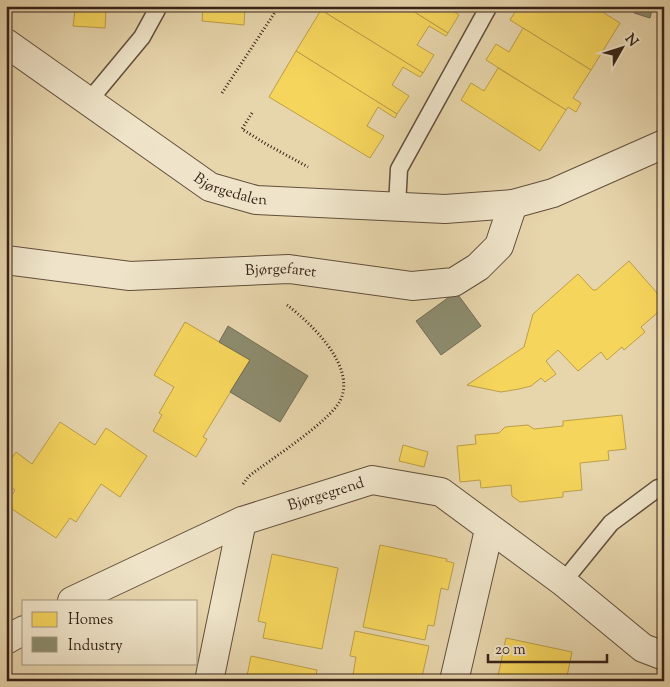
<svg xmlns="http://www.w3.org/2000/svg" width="670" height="687" viewBox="0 0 670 687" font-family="'Sorts Mill Goudy',serif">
<rect width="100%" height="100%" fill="#e7d5ac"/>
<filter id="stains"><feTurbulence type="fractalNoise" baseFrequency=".004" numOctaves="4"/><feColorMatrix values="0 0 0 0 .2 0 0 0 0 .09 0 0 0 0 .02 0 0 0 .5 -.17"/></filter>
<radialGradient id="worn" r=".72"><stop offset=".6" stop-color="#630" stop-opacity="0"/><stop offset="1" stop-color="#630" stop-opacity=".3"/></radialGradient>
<g fill="#f6d55c" stroke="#bc9f47">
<path d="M 115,6 L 115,10 L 106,10 L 105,28 L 73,26 L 75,10 L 38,7 Z"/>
<path d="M 203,6 L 251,6 L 251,8 L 245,7 L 244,25 L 202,21 Z"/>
<path d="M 324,6 L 405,6 L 448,33 L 446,36 L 429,26 L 417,45 L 434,55 L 423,73 L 321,10 Z"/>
<path d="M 405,6 L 445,6 L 459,15 L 448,33 Z"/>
<path d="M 519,6 L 526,6 L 534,11 L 537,6 L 593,6 L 620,23 L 591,70 L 510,20 Z"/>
<path d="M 321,10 L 423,73 L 420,77 L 403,67 L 392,85 L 409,96 L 397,114 L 296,51 Z"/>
<path d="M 523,28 L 591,70 L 573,98 L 581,103 L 576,112 L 568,107 L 566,110 L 486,60 L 496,44 L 509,52 Z"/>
<path d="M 296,51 L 397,114 L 395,118 L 378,107 L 367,126 L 384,136 L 370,158 L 269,97 Z"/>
<path d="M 498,68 L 566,110 L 540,151 L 461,100 L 471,83 L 484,91 Z"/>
<path d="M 629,261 L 664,301 L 664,307 L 641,327 L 645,332 L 624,350 L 622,347 L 607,360 L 601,352 L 578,371 L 558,350 L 546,361 L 556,374 L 545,382 L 541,378 L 531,386 L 519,389 L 501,392 L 467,385 L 524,347 L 533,314 L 578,274 L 593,290 L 596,290 Z"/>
<path d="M 185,322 L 250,360 L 203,437 L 207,439 L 196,457 L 153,431 L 162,415 L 159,413 L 174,387 L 154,375 Z"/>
<path d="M 622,415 L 626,449 L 608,451 L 609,460 L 580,463 L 582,490 L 563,492 L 563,497 L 520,502 L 512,496 L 511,485 L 481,488 L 480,480 L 460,482 L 457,446 L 476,444 L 475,435 L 499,433 L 505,427 L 528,425 L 534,429 L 563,426 L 563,421 Z"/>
<path d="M 60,422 L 95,445 L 106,428 L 147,456 L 120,497 L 101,484 L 76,522 L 70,518 L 56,538 L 6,505 L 15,490 L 6,484 L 6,467 L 16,452 L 32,464 Z"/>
<path d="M 403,445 L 428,452 L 424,467 L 399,461 Z"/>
<path d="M 380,545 L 447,559 L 446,561 L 454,563 L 448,590 L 441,588 L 434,626 L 428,625 L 425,640 L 363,627 Z"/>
<path d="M 272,554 L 338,568 L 322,649 L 263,638 L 266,623 L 258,621 Z"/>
<path d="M 355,631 L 429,646 L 421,681 L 352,681 L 356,657 L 350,656 Z"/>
<path d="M 506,638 L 572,652 L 566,681 L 497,681 Z"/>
<path d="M 251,656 L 317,670 L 315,681 L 246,681 Z"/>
</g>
<g fill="#8c8c6e" stroke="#726c54">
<path d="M 635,6 L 653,6 L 650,18 L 634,13 Z"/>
<path d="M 456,292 L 481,326 L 441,355 L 416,321 Z"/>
<path d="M 228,326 L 308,376 L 280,422 L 230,392 L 250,360 L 219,342 Z"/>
</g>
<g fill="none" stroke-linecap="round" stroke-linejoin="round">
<g stroke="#624f3c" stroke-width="19">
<g id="lane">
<path d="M 88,102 L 142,37 L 159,6"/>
<path d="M 397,206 L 399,169 L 489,6"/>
<path d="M 563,582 L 611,523 L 658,488 L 664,489"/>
</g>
</g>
<g stroke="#624f3c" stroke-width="30">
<g id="street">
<path id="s1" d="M 6,43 L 210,187 L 256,200 L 445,209 L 513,204 L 553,193 L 664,144"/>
<path id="s2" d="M 6,260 L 130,276 L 289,269 L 412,286 L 454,282 L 478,267 L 499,246 L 513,204"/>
<path id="s3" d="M 72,601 L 242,521 L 372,480 L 441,492 L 563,582 L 643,648 L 664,656"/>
<path d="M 6,640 L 24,630"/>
<path d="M 209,681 L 242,521"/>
<path d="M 454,681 L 489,530"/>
</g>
</g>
<g stroke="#362217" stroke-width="3" stroke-dasharray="1 2.5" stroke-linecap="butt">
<path d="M 222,93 L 279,6"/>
<path d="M 252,113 L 242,129 L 266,144 L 308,167"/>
<path d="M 243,484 L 249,476 C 270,460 329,422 340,401 C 357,367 312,324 287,305"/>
</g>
<use href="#lane" stroke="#efe4c9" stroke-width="16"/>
<use href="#street" stroke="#efe4c9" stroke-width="28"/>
</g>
<g text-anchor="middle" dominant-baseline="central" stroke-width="5" stroke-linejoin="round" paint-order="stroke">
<g font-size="15" fill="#362217" stroke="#efe4c9">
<text stroke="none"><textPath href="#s1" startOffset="270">Bjørgedalen</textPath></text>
<text stroke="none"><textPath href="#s2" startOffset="276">Bjørgefaret</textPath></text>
<text stroke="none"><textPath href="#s3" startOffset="276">Bjørgegrend</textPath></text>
</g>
</g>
<rect width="670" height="687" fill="none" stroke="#e7d5ac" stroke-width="25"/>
<rect x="8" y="8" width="655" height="672" fill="none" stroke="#362217" stroke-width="2.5"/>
<rect x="12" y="12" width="645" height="662" fill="none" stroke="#362217"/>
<rect x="22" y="600" width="175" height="65" fill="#efe4c9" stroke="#a59682"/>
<rect x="32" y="612" width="25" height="15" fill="#f6d55c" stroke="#a59682"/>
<text x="68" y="624" font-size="15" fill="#362217">Homes</text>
<rect x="32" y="637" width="25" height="15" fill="#8c8c6e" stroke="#a59682"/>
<text x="68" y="650" font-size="15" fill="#362217">Industry</text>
<g transform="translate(622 48) rotate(51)" stroke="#efe4c9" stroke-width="4" paint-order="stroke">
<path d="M0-4L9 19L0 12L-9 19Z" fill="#362217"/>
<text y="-8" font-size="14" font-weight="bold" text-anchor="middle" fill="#362217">N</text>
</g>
<path d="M488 654v8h119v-8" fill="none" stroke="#362217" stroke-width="2.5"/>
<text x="495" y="654" font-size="15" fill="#362217" stroke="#efe4c9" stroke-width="4" paint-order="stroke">20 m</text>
<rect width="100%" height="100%" filter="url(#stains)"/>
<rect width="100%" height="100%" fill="url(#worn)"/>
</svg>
